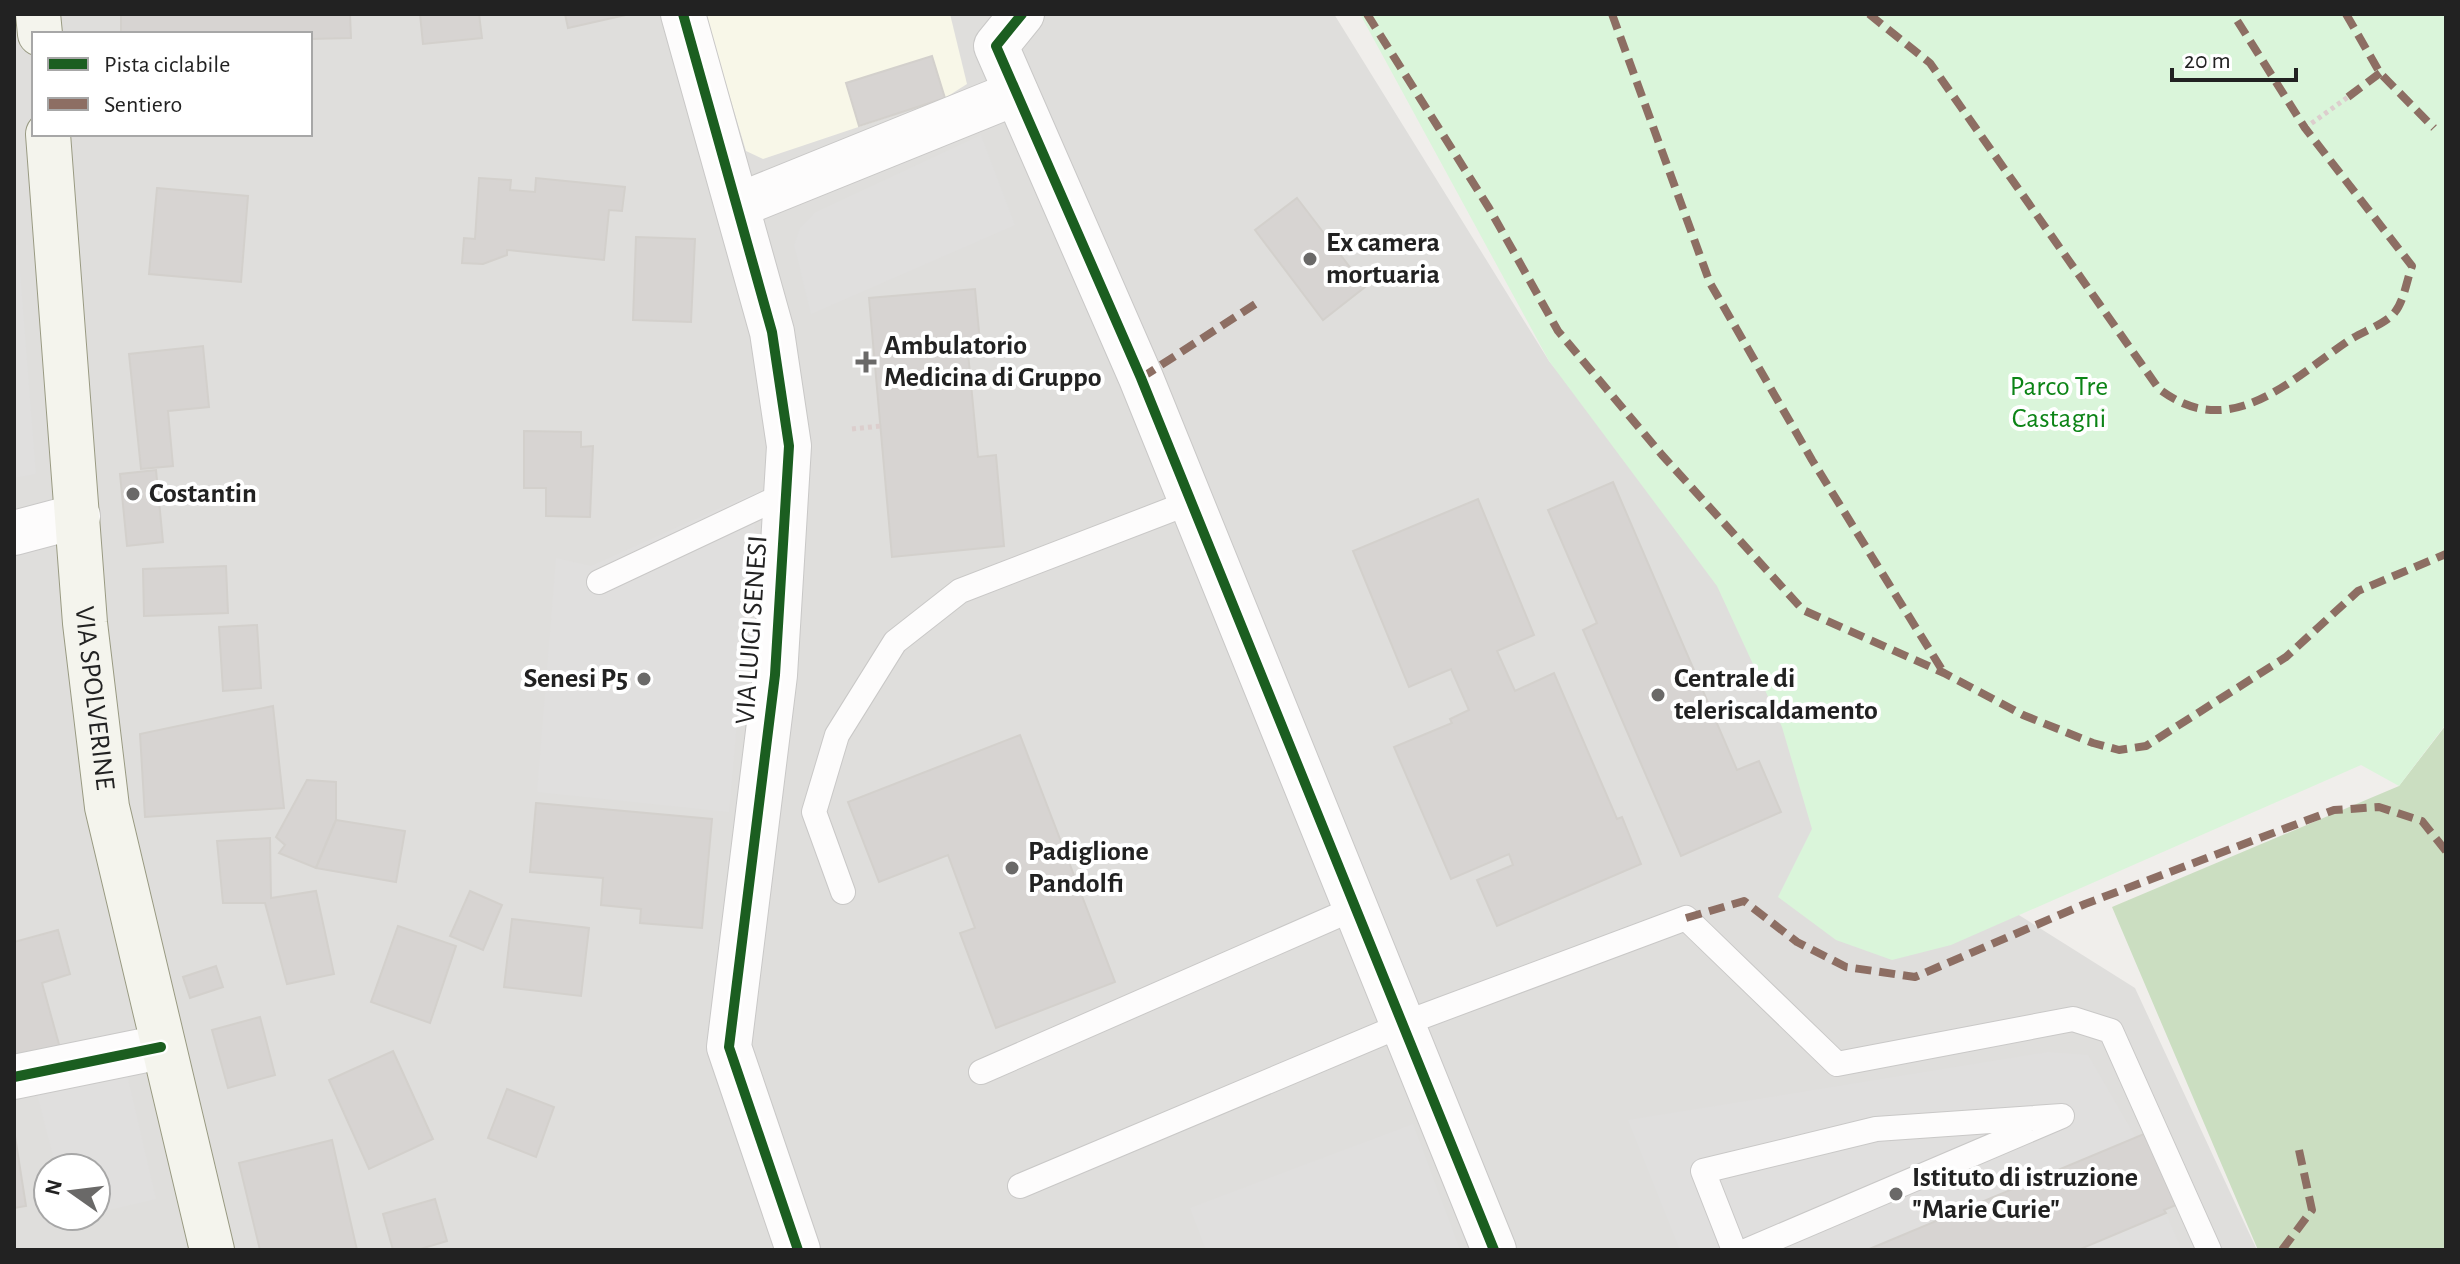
<svg xmlns="http://www.w3.org/2000/svg" width="2460" height="1264" viewBox="0 0 2460 1264" font-family="'Alegreya Sans',sans-serif">
<rect width="100%" height="100%" fill="#f0eeeb"/>
<path fill="#dfdedc" fill-rule="evenodd" d="M 14,14 L 1334,14 L 1549,361 L 1987,895 L 2135,988 L 2257,1250 L 14,1250 ZM 34,34 L 310,34 L 310,134 L 34,134 ZM 48,1168 L 96,1168 L 96,1216 L 48,1216 Z"/>
<path fill="#f8f7e8" d="M 705,14 L 950,14 L 967,84 L 945,98 L 763,159 L 746,151 Z"/>
<path fill="#cbdec1" d="M 2446,725 L 2446,1250 L 2258,1250 L 2112,907 L 2399,786 Z"/>
<path fill="#daf5da" d="M 1360,14 L 2446,14 L 2446,724 L 2399,786 L 2361,765 L 1951,945 L 1892,960 L 1836,940 L 1778,897 L 1812,829 L 1782,727 L 1717,586 L 1549,361 Z"/>
<g fill="#e0dfde">
<path d="M 981,135 L 1015,225 L 811,314 L 794,245 L 800,228 L 814,213 Z"/>
<path d="M 18,245 L 36,474 L 14,478 L 14,246 Z"/>
<path d="M 758,491 L 729,812 L 537,792 L 556,558 L 591,566 Z"/>
<path d="M 2048,1052 L 2088,1055 L 2136,1138 L 1867,1250 L 1680,1250 L 1628,1120 Z"/>
<path d="M 127,1074 L 156,1199 L 96,1213 L 96,1168 L 56,1168 L 37,1094 Z"/>
<path d="M 1413,1124 L 1460,1250 L 1206,1250 L 1190,1208 Z"/>
<path d="M 2166,1213 L 2182,1250 L 2078,1250 Z"/>
</g>
<g fill="#d7d4d2" stroke="#d3d0cc" stroke-width="2">
<path d="M 121,14 L 350,14 L 351,38 L 310,39 L 310,34 L 121,34 Z"/>
<path d="M 420,14 L 479,14 L 482,38 L 423,44 Z"/>
<path d="M 565,14 L 630,14 L 568,28 Z"/>
<path d="M 932,56 L 945,98 L 859,126 L 846,83 Z"/>
<path d="M 479,178 L 511,180 L 510,190 L 535,192 L 536,178 L 625,187 L 622,211 L 609,210 L 604,260 L 507,250 L 507,255 L 483,264 L 462,263 L 464,238 L 475,239 Z"/>
<path d="M 157,188 L 248,196 L 241,282 L 149,274 Z"/>
<path d="M 1297,198 L 1365,287 L 1323,320 L 1255,230 Z"/>
<path d="M 636,237 L 695,239 L 691,322 L 633,320 Z"/>
<path d="M 975,289 L 981,353 L 968,353 L 978,457 L 996,455 L 1004,546 L 892,557 L 869,298 Z"/>
<path d="M 203,346 L 209,407 L 168,411 L 173,466 L 141,469 L 129,354 Z"/>
<path d="M 524,431 L 581,432 L 581,447 L 593,446 L 590,517 L 546,516 L 546,488 L 524,488 Z"/>
<path d="M 156,470 L 163,542 L 127,546 L 120,474 Z"/>
<path d="M 1613,482 L 1737,770 L 1759,761 L 1781,812 L 1681,856 L 1583,630 L 1597,623 L 1548,510 Z"/>
<path d="M 1478,499 L 1534,635 L 1497,651 L 1515,691 L 1554,673 L 1617,819 L 1622,817 L 1641,864 L 1497,926 L 1477,880 L 1513,865 L 1509,854 L 1451,879 L 1394,747 L 1452,723 L 1450,719 L 1469,710 L 1451,669 L 1409,687 L 1353,551 Z"/>
<path d="M 226,566 L 228,613 L 144,616 L 143,569 Z"/>
<path d="M 257,625 L 261,688 L 223,691 L 219,627 Z"/>
<path d="M 273,706 L 284,808 L 145,817 L 140,734 Z"/>
<path d="M 1020,735 L 1115,982 L 996,1028 L 960,933 L 975,928 L 948,855 L 879,882 L 848,802 Z"/>
<path d="M 307,780 L 336,782 L 336,820 L 316,868 L 279,853 L 285,845 L 276,837 Z"/>
<path d="M 536,803 L 712,819 L 702,928 L 640,923 L 641,909 L 601,905 L 603,878 L 530,872 Z"/>
<path d="M 336,820 L 405,831 L 396,882 L 316,868 Z"/>
<path d="M 270,838 L 271,898 L 316,891 L 334,974 L 287,984 L 265,903 L 223,903 L 217,841 Z"/>
<path d="M 470,891 L 502,905 L 483,950 L 450,936 Z"/>
<path d="M 512,919 L 589,928 L 581,996 L 504,987 Z"/>
<path d="M 398,926 L 456,946 L 430,1023 L 371,1002 Z"/>
<path d="M 58,930 L 70,974 L 42,983 L 60,1048 L 14,1061 L 14,942 Z"/>
<path d="M 216,966 L 223,987 L 190,998 L 183,977 Z"/>
<path d="M 260,1017 L 275,1075 L 228,1088 L 212,1030 Z"/>
<path d="M 393,1051 L 433,1139 L 369,1169 L 329,1080 Z"/>
<path d="M 507,1089 L 554,1107 L 536,1157 L 488,1138 Z"/>
<path d="M 14,1130 L 26,1206 L 14,1208 Z"/>
<path d="M 2151,1131 L 2176,1205 L 2164,1210 L 2166,1213 L 2078,1250 L 1867,1250 Z"/>
<path d="M 332,1140 L 357,1250 L 260,1250 L 239,1163 Z"/>
<path d="M 435,1199 L 447,1241 L 417,1250 L 393,1250 L 383,1214 Z"/>
</g>
<g fill="none" stroke-linecap="round" stroke-linejoin="round">
<g stroke="#c9c8c7" stroke-width="26">
<g id="service">
<path d="M 599,582 L 786,494"/>
<path d="M 843,892 L 814,812 L 837,735 L 895,642 L 960,591 L 1191,502"/>
<path d="M 981,1072 L 1355,908"/>
<path d="M 1020,1186 L 1421,1017 L 1686,918 L 1837,1064 L 2073,1019 L 2111,1031 L 2209,1250"/>
<path d="M 1734,1250 L 1703,1171 L 1876,1129 L 2062,1116 L 1748,1250"/>
</g>
</g>
<g stroke="#c9c8c7" stroke-width="46">
<g id="minor">
<path d="M 683,14 L 772,332 L 789,446 L 775,675 L 729,1047 L 798,1250"/>
<path d="M 1022,14 L 996,46 L 1141,378 L 1494,1250"/>
<path d="M 739,205 L 1016,93"/>
<path d="M 14,533 L 78,516"/>
<path d="M 14,1077 L 161,1047"/>
</g>
</g>
<g stroke="#999a82" stroke-width="46">
<g id="secondary">
<path d="M 38,14 L 40,34"/>
<path id="s1" d="M 48,134 L 85,623 L 107,807 L 212,1250"/>
</g>
</g>
<g stroke="#dccecd" stroke-width="5" stroke-dasharray="4 4" stroke-linecap="butt">
<path d="M 2305,128 L 2348,97"/>
<path d="M 852,429 L 881,426"/>
</g>
<use href="#service" stroke="#fdfcfc" stroke-width="24"/>
<use href="#minor" stroke="#fdfcfc" stroke-width="44"/>
<use href="#secondary" stroke="#f4f4ed" stroke-width="44"/>
<g stroke="#8d6e63" stroke-width="8" stroke-dasharray="16 8" stroke-linecap="butt">
<path d="M 1367,14 L 1489,208 L 1558,331 L 1662,455 L 1803,610 L 1944,673 L 2023,715 L 2093,743 L 2119,750 L 2146,746 L 2286,657 L 2358,591 L 2446,554"/>
<path d="M 1612,14 L 1710,283 L 1812,460 L 1944,673"/>
<path d="M 1869,14 L 1930,63 L 2159,389 C 2230,443 2289,381 2348,341 C 2361,332 2386,324 2395,312 C 2404,301 2407,279 2412,266 L 2305,128 L 2233,14"/>
<path d="M 2346,14 L 2380,73 L 2434,128"/>
<path d="M 2348,97 L 2380,73"/>
<path d="M 1141,378 L 1260,301"/>
<path d="M 1686,918 L 1744,901 L 1797,942 L 1846,967 L 1915,977 L 2085,904 L 2334,810 L 2379,807 L 2422,821 L 2446,851"/>
<path d="M 2282,1250 L 2312,1210 L 2299,1150"/>
</g>
<g stroke="#fff" stroke-width="15">
<g id="cycleway">
<path d="M 683,14 L 772,332 L 789,446 L 775,675 L 729,1047 L 798,1250"/>
<path d="M 1022,14 L 996,46 L 1141,378 L 1494,1250"/>
<path d="M 14,1077 L 161,1047"/>
</g>
</g>
<use href="#cycleway" stroke="#1b5e20" stroke-width="10"/>
</g>
<g fill="#6a6968" stroke="#fff" stroke-width="3">
<circle cx="1310" cy="259" r="8"/>
<path d="M862 350h8v8h8v8h-8v8h-8v-8h-8v-8h8z"/>
<circle cx="133" cy="494" r="8"/>
<circle cx="644" cy="679" r="8"/>
<circle cx="1658" cy="695" r="8"/>
<circle cx="1012" cy="868" r="8"/>
<circle cx="1896" cy="1194" r="8"/>
</g>
<g text-anchor="middle" dominant-baseline="central" stroke-width="8" stroke-linejoin="round" paint-order="stroke">
<g font-size="28" font-weight="bold" fill="#222" stroke="#fff" text-anchor="start">
<text x="1326" y="243">Ex camera<tspan x="1326" dy="32">mortuaria</tspan></text>
<text x="884" y="346">Ambulatorio<tspan x="884" dy="32">Medicina di Gruppo</tspan></text>
<text x="149" y="494">Costantin</text>
<text x="628" y="679" text-anchor="end">Senesi P5</text>
<text x="1674" y="679">Centrale di<tspan x="1674" dy="32">teleriscaldamento</tspan></text>
<text x="1028" y="852">Padiglione<tspan x="1028" dy="32">Pandolfi</tspan></text>
<text x="1912" y="1178">Istituto di istruzione<tspan x="1912" dy="32">"Marie Curie"</tspan></text>
</g>
<g font-size="28" fill="#0c8416" stroke="#fff">
<text x="2059" y="387">Parco Tre<tspan x="2059" dy="32">Castagni</tspan></text>
</g>
<g font-size="28" fill="#222" stroke="#fff">
<text transform="translate(752 630) rotate(-86)">VIA LUIGI SENESI</text>
<text stroke="none"><textPath href="#s1" startOffset="566">VIA SPOLVERINE</textPath></text>
</g>
</g>
<rect width="2460" height="1264" fill="none" stroke="#222222" stroke-width="32"/>
<rect x="32" y="32" width="280" height="104" fill="#ffffff" stroke="#a7a7a7" stroke-width="2"/>
<rect x="48" y="58" width="40" height="12" fill="#1b5e20" stroke="#a7a7a7" stroke-width="2"/>
<text x="104" y="72" font-size="24" fill="#222222">Pista ciclabile</text>
<rect x="48" y="98" width="40" height="12" fill="#8d6e63" stroke="#a7a7a7" stroke-width="2"/>
<text x="104" y="112" font-size="24" fill="#222222">Sentiero</text>
<g transform="translate(72 1192) rotate(284)"><circle r="38" fill="#ffffff" stroke="#a7a7a7" stroke-width="2"/>
<path d="M0-6L14 30L0 20L-14 30Z" fill="#6a6968"/>
<text y="-12" font-size="22" font-weight="bold" text-anchor="middle" fill="#222222">N</text>
</g>
<path d="M2172 68v12h124v-12" fill="none" stroke="#222222" stroke-width="4"/>
<text x="2184" y="68" font-size="24" fill="#222222" stroke="#ffffff" stroke-width="6" paint-order="stroke">20 m</text>
</svg>
